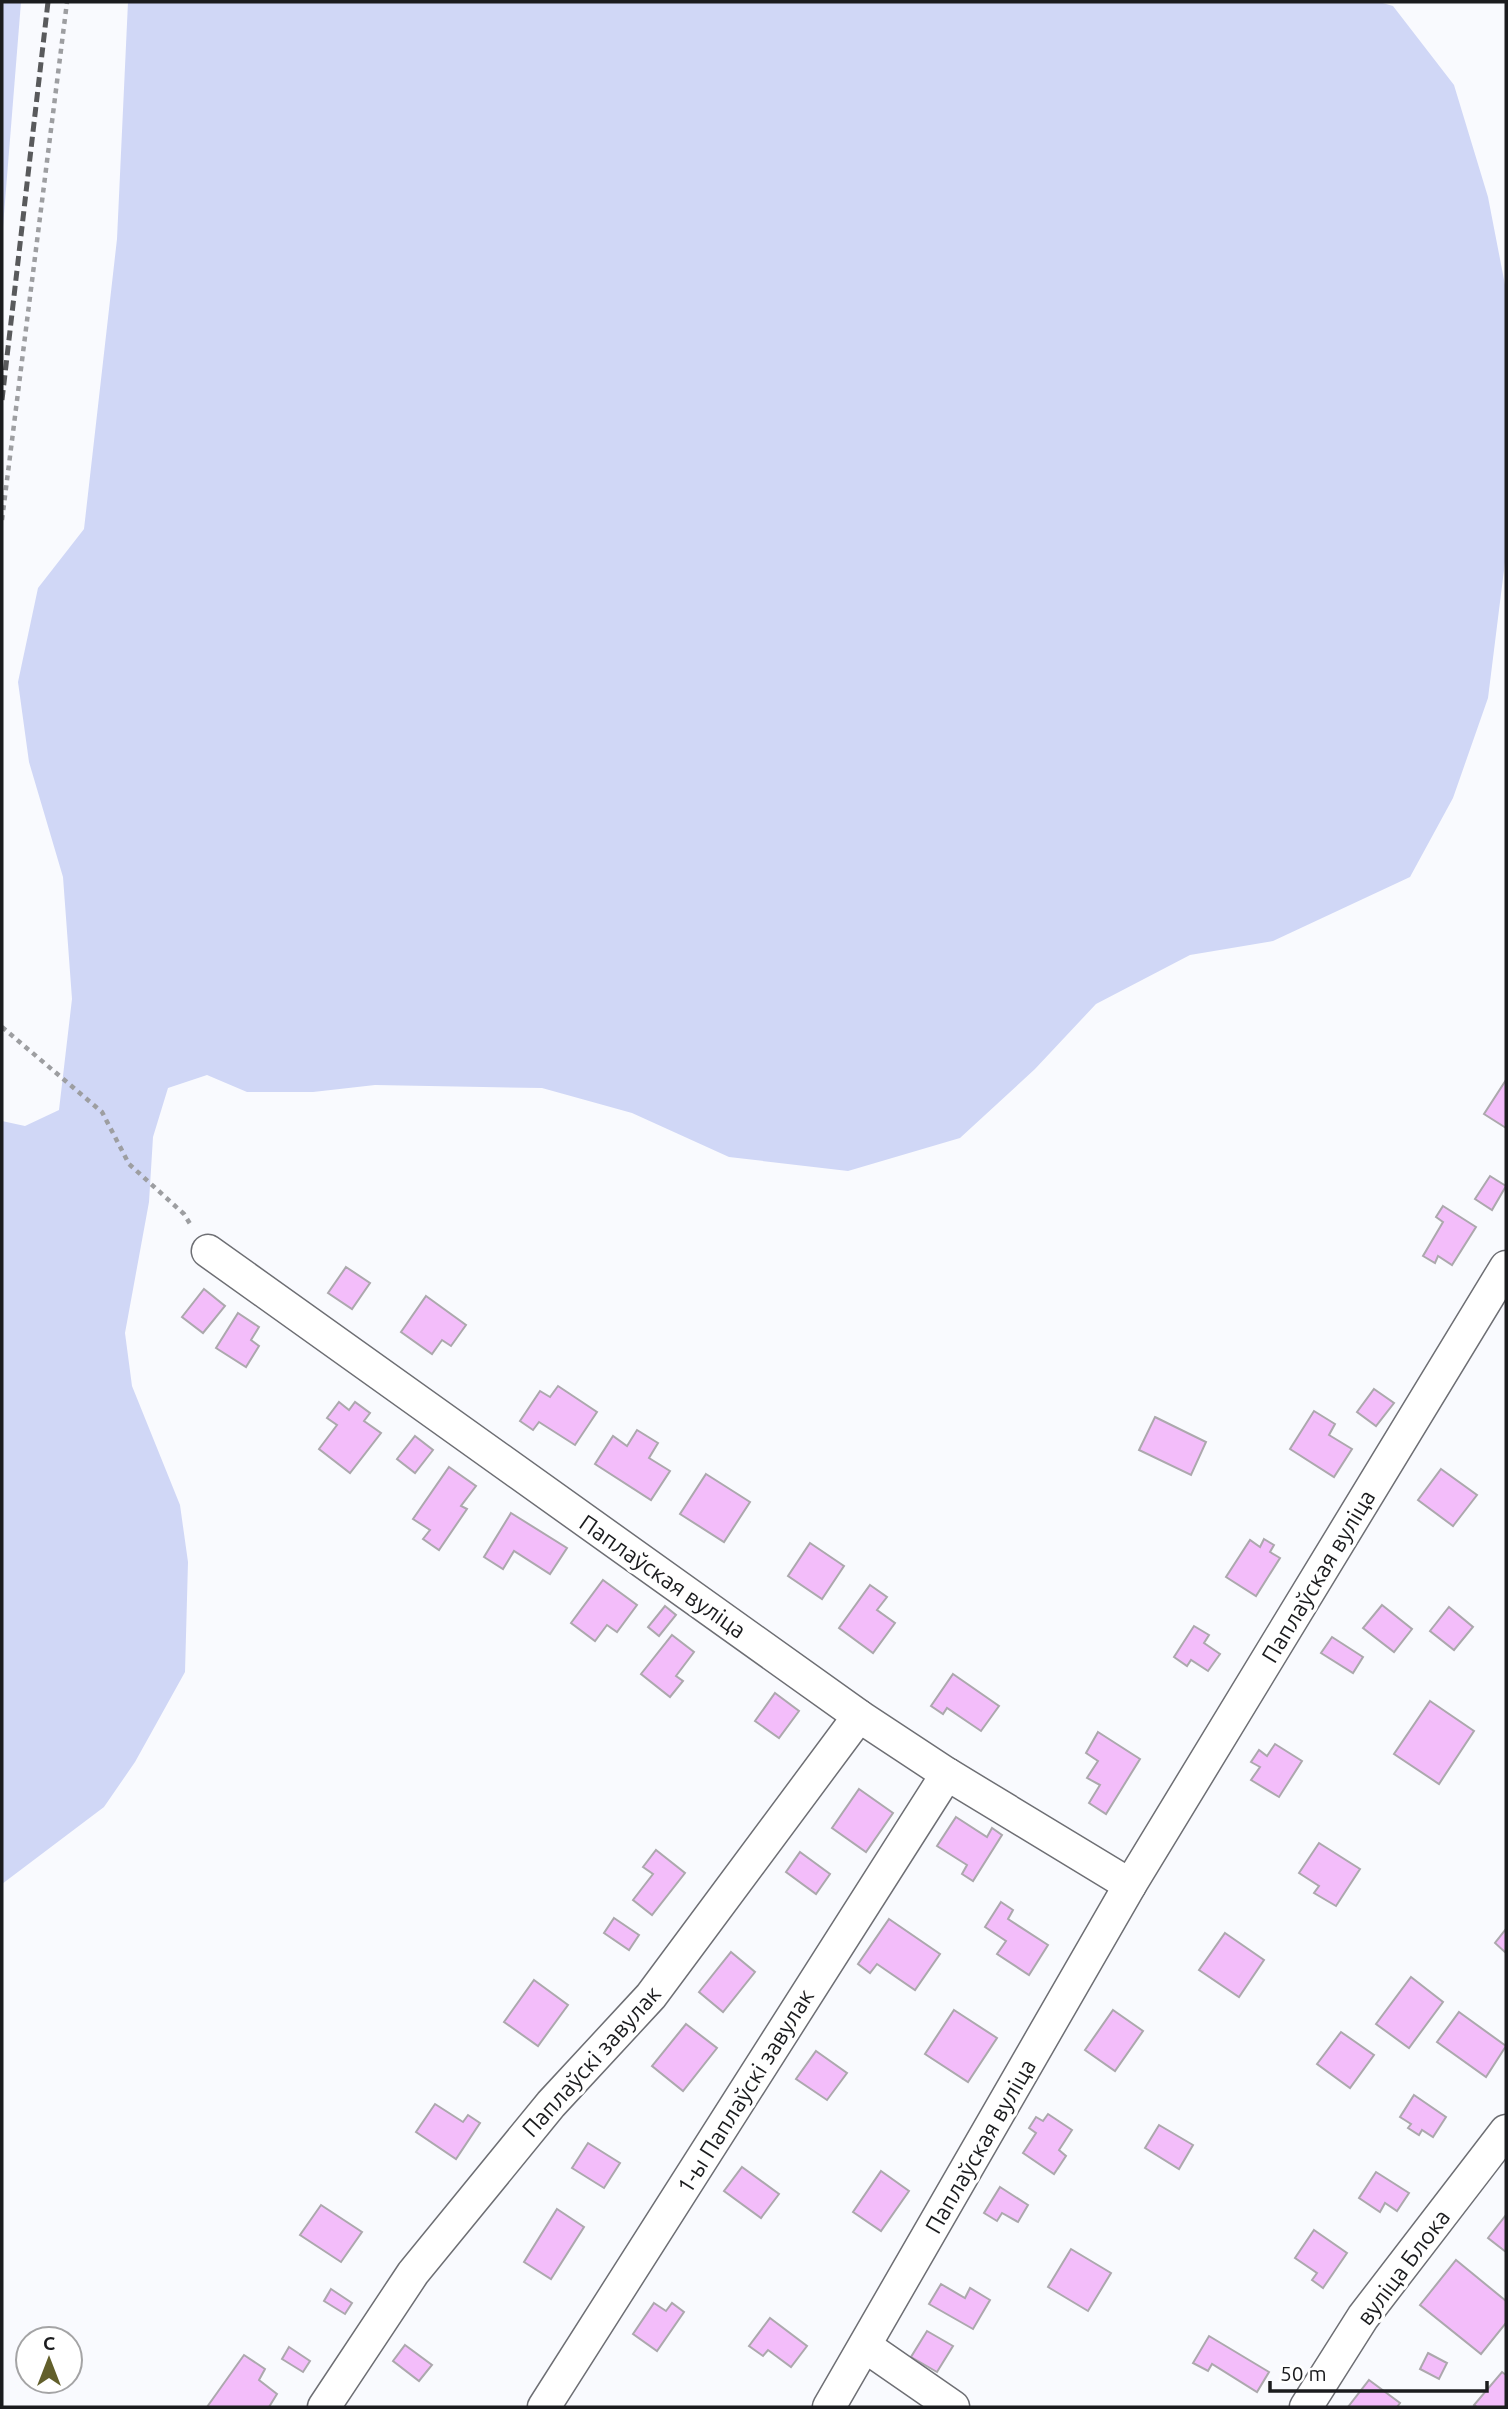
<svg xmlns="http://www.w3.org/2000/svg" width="1508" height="2409" viewBox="0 0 1508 2409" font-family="Ubuntu,sans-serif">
<rect width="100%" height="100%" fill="#f9fafe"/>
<g fill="#d0d7f6">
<path d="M 2,2 L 21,2 L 2,239 Z"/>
<path d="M 128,2 L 1379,2 L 1393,6 L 1454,85 L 1488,197 L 1506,290 L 1506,554 L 1488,698 L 1453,798 L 1410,877 L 1273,941 L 1190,955 L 1096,1004 L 1035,1069 L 960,1138 L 848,1171 L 729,1157 L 632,1113 L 542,1088 L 375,1085 L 313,1092 L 247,1092 L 207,1075 L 168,1088 L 153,1137 L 149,1202 L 125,1333 L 132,1386 L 180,1505 L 188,1562 L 185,1672 L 135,1762 L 104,1807 L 2,1884 L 2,1121 L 25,1126 L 59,1110 L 72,999 L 63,877 L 29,762 L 18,682 L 38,588 L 84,529 L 117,239 Z"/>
</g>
<g fill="#f3bdfa" stroke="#aca8ad" stroke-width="2">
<path d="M 1506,1080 L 1506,1128 L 1484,1114 Z"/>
<path d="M 1490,1176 L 1506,1186 L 1492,1210 L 1475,1199 Z"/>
<path d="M 1443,1206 L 1476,1227 L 1452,1265 L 1438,1256 L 1435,1263 L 1423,1256 L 1443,1222 L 1436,1217 Z"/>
<path d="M 346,1267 L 370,1283 L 352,1309 L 328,1293 Z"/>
<path d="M 204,1289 L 225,1306 L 203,1333 L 182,1317 Z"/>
<path d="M 426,1296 L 466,1325 L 451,1346 L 442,1340 L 432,1354 L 401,1332 Z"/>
<path d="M 238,1313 L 259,1327 L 251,1340 L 259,1346 L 246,1367 L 216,1348 Z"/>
<path d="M 558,1386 L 597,1412 L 575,1445 L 539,1422 L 533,1430 L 520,1421 L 540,1391 L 550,1397 Z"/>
<path d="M 1374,1389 L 1394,1403 L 1376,1426 L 1357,1412 Z"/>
<path d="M 339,1402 L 349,1410 L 355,1402 L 370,1413 L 364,1421 L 381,1433 L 350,1473 L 319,1449 L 337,1425 L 327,1418 Z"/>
<path d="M 1314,1411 L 1335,1424 L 1329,1435 L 1352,1449 L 1334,1477 L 1290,1449 Z"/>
<path d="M 1155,1417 L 1206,1442 L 1191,1475 L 1139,1450 Z"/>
<path d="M 637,1430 L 658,1443 L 649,1458 L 670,1471 L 651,1500 L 595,1464 L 613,1436 L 627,1446 Z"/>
<path d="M 415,1436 L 433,1450 L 415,1473 L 397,1459 Z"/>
<path d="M 449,1467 L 476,1486 L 461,1506 L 467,1509 L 439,1550 L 423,1539 L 430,1530 L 413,1519 Z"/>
<path d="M 1441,1469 L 1477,1495 L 1453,1526 L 1418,1500 Z"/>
<path d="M 706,1474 L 750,1502 L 724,1542 L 680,1514 Z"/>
<path d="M 511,1513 L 567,1548 L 550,1574 L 514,1551 L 503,1569 L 484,1557 Z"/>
<path d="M 1264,1539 L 1274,1545 L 1270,1552 L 1280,1558 L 1256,1596 L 1226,1577 L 1250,1540 L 1260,1547 Z"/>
<path d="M 810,1543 L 844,1566 L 822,1599 L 788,1576 Z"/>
<path d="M 603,1580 L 637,1605 L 617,1632 L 607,1625 L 595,1641 L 571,1623 Z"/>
<path d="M 870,1585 L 887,1597 L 877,1610 L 895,1623 L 873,1653 L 839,1628 Z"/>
<path d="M 1382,1605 L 1412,1629 L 1394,1652 L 1363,1628 Z"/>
<path d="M 665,1606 L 676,1615 L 659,1636 L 648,1627 Z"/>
<path d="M 1449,1607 L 1473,1627 L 1454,1650 L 1430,1631 Z"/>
<path d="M 1194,1626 L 1209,1635 L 1204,1643 L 1220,1654 L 1208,1671 L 1191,1660 L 1187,1666 L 1174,1657 Z"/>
<path d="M 672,1635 L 694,1652 L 676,1676 L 683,1681 L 670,1697 L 641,1674 Z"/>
<path d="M 1332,1637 L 1363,1657 L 1353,1673 L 1321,1653 Z"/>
<path d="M 953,1674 L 999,1706 L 981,1731 L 947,1708 L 943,1714 L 931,1706 Z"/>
<path d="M 775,1693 L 799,1711 L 779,1738 L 755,1721 Z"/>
<path d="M 1430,1701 L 1474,1731 L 1439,1784 L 1394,1754 Z"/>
<path d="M 1098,1732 L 1140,1759 L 1106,1814 L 1089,1803 L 1100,1785 L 1087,1778 L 1098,1761 L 1086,1753 Z"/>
<path d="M 1275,1744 L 1302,1761 L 1279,1797 L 1251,1780 L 1260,1767 L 1251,1762 L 1259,1750 L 1267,1756 Z"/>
<path d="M 859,1789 L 893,1813 L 866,1852 L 832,1828 Z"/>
<path d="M 956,1817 L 987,1837 L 992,1828 L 1002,1835 L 973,1881 L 962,1874 L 967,1865 L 937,1846 Z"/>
<path d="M 1319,1843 L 1360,1869 L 1336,1906 L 1314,1893 L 1319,1886 L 1299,1873 Z"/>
<path d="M 656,1850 L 685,1873 L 652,1915 L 633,1900 L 653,1874 L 643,1867 Z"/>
<path d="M 800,1852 L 830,1874 L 816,1894 L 786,1872 Z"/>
<path d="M 1001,1902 L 1013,1910 L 1008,1919 L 1048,1945 L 1029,1975 L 997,1954 L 1006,1941 L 985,1927 Z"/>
<path d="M 614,1918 L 639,1935 L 629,1950 L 604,1933 Z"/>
<path d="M 889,1919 L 940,1954 L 915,1990 L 877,1964 L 870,1973 L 858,1964 Z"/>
<path d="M 1506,1929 L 1506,1953 L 1495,1943 Z"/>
<path d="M 1225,1933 L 1264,1960 L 1239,1997 L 1199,1970 Z"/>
<path d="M 731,1952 L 755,1972 L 723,2012 L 699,1992 Z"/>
<path d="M 1411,1977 L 1443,2002 L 1409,2048 L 1376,2024 Z"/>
<path d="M 534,1980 L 568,2005 L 538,2046 L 504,2022 Z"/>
<path d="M 954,2010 L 997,2038 L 968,2082 L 925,2054 Z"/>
<path d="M 1113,2010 L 1143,2031 L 1115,2071 L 1085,2050 Z"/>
<path d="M 1459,2012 L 1506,2046 L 1486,2077 L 1437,2042 Z"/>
<path d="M 686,2024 L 717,2048 L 683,2091 L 652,2066 Z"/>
<path d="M 1341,2032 L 1374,2055 L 1350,2088 L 1317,2064 Z"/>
<path d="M 816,2051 L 847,2073 L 827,2100 L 796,2079 Z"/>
<path d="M 1414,2095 L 1446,2117 L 1433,2137 L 1422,2130 L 1419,2135 L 1408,2128 L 1411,2124 L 1400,2117 Z"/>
<path d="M 435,2104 L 463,2122 L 468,2115 L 480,2123 L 456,2159 L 416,2132 Z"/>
<path d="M 1048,2114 L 1072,2130 L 1059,2150 L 1066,2156 L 1054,2174 L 1023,2153 L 1036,2133 L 1029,2128 L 1036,2117 L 1043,2121 Z"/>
<path d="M 1159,2125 L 1193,2145 L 1179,2169 L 1145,2148 Z"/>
<path d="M 588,2143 L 620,2163 L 604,2188 L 572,2168 Z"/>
<path d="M 742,2167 L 779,2194 L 761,2218 L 724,2191 Z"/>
<path d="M 881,2171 L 909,2191 L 881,2231 L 853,2212 Z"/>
<path d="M 1376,2172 L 1409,2193 L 1397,2211 L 1385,2203 L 1380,2212 L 1359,2198 Z"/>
<path d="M 1000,2187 L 1028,2205 L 1018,2222 L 1002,2213 L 997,2221 L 984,2213 Z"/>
<path d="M 321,2205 L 362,2232 L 341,2262 L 300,2235 Z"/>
<path d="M 557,2209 L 584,2227 L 551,2279 L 524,2262 Z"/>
<path d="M 1506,2215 L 1506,2252 L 1488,2238 Z"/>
<path d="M 1314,2230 L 1347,2253 L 1323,2288 L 1312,2280 L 1317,2273 L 1295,2258 Z"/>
<path d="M 1071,2249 L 1111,2273 L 1088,2311 L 1048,2287 Z"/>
<path d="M 1456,2260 L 1506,2301 L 1506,2323 L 1481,2354 L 1420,2305 Z"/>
<path d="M 941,2284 L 965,2298 L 970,2288 L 990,2300 L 973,2329 L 929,2304 Z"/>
<path d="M 331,2289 L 352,2303 L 345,2314 L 324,2301 Z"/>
<path d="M 654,2303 L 666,2311 L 672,2303 L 684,2312 L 657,2351 L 633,2334 Z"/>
<path d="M 770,2318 L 807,2346 L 791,2367 L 768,2350 L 763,2356 L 749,2346 Z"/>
<path d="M 927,2331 L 953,2346 L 937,2372 L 911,2357 Z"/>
<path d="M 1209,2336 L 1269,2372 L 1257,2392 L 1212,2364 L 1208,2371 L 1193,2363 Z"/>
<path d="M 405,2345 L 432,2365 L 419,2381 L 393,2361 Z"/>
<path d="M 289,2347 L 310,2361 L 303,2372 L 282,2359 Z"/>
<path d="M 1428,2353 L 1447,2363 L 1439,2379 L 1420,2369 Z"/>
<path d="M 244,2355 L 265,2369 L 259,2380 L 277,2394 L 269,2407 L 207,2407 Z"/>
<path d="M 1502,2372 L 1506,2375 L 1506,2407 L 1477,2407 L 1474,2405 Z"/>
<path d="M 1369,2380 L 1400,2403 L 1397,2407 L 1348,2407 Z"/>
</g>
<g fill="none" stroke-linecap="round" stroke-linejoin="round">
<g stroke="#6e6f74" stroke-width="35">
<g id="street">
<path d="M 208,1251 L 859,1716 L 947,1774 L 1130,1885"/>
<path d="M 865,2346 L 953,2407"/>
<path d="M 324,2407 L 413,2273 L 551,2104 L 651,1996 L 859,1716"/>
<path d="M 544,2407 L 947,1774"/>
<path d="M 829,2407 L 1130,1885 L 1506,1267"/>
<path d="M 1306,2407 L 1363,2317 L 1506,2131"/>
</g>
</g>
<g stroke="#9d9ea1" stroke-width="4.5" stroke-dasharray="5 5" stroke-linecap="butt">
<path d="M 2,520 L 67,2"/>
<path d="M 2,1027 L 102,1112 L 129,1164 L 184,1214 L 192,1227"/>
</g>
<use href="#street" stroke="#fff" stroke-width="32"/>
<path stroke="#595a5c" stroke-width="5" stroke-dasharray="10 5" stroke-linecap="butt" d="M 2,400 L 48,2"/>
</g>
<g text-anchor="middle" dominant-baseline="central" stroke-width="7" stroke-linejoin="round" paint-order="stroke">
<g font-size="23" fill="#1b1c1e" stroke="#fff">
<text transform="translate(663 1576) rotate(35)">Паплаўская вуліца</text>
<text transform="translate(1318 1576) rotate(-59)">Паплаўская вуліца</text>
<text transform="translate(591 2061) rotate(-48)">Паплаўскі завулак</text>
<text transform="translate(745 2091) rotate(-58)">1-ы Паплаўскі завулак</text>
<text transform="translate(980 2146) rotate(-60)">Паплаўская вуліца</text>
<text transform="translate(1403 2267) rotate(-53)">вуліца Блока</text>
</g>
</g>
<rect width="1508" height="2409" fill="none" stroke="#1b1c1e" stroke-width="7"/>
<g transform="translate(49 2360)"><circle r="33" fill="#ffffff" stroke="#a4a4a5" stroke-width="2"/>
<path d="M0-5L12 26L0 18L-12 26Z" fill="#625f2b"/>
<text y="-10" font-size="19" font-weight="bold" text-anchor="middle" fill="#1b1c1e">С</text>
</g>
<path d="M1270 2381v10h217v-10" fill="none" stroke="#1b1c1e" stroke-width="3.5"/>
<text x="1280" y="2381" font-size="21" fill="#1b1c1e" stroke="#ffffff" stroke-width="5" paint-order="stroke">50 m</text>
</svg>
